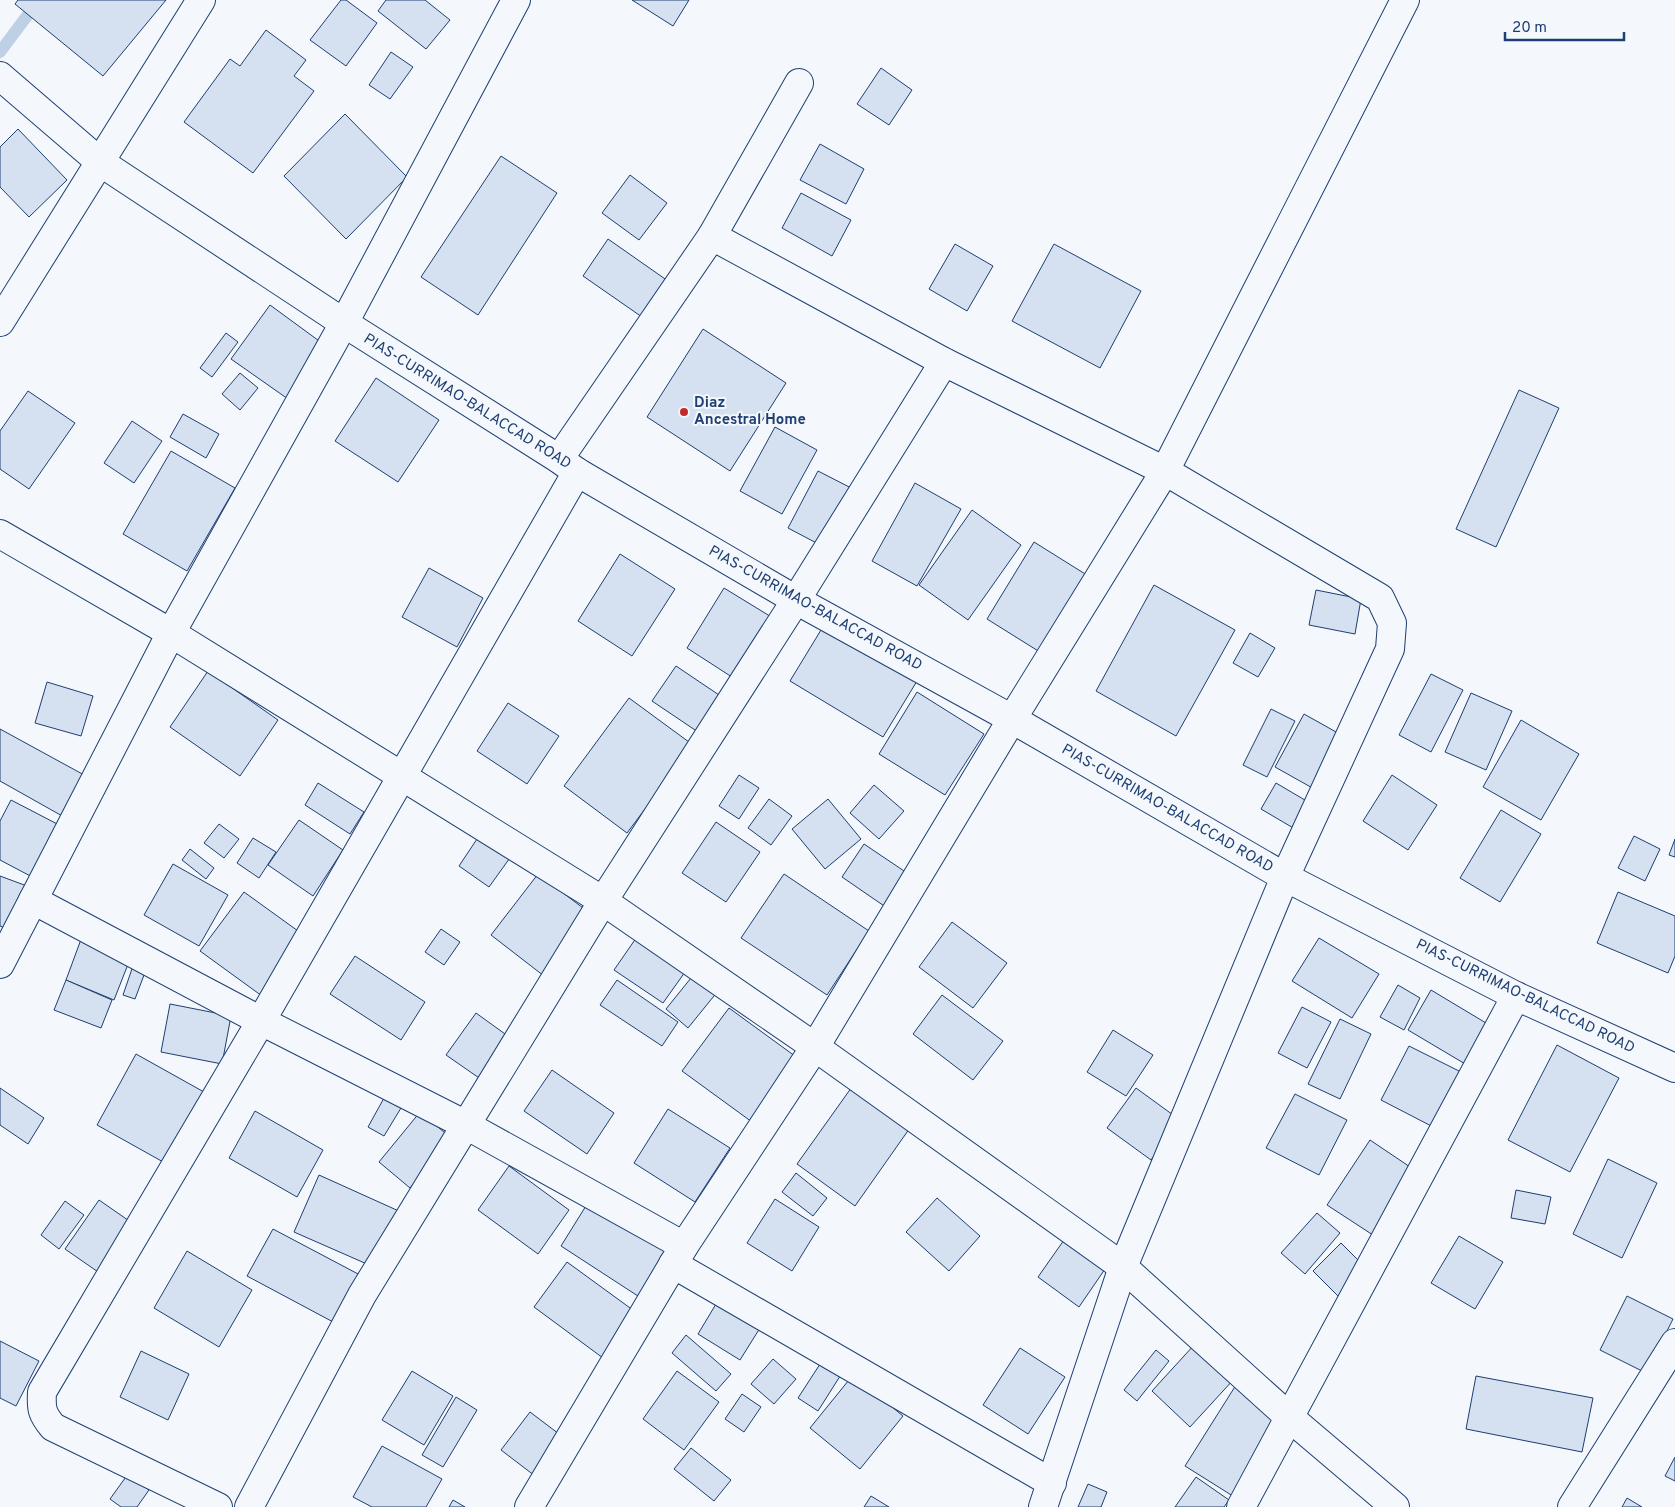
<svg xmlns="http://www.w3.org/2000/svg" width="1675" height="1507" viewBox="0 0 1675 1507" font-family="Overpass,sans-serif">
<rect width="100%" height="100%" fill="#f4f7fb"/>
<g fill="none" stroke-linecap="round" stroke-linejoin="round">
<path stroke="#bed0e5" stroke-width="12" d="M 0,52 L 39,0"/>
</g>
<g fill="#d5e0f0" stroke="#1d3f73">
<path d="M 18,0 L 166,0 L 103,76 L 15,4 Z"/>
<path d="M 341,0 L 346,0 L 377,23 L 346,66 L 310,40 Z"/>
<path d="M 386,0 L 425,0 L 450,20 L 426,49 L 378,11 Z"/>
<path d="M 632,0 L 689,0 L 673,26 Z"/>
<path d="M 266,30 L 306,60 L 294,76 L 314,91 L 253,173 L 184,122 L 230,59 L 240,66 Z"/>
<path d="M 391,52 L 413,67 L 390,99 L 369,85 Z"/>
<path d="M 881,68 L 912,90 L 889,125 L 857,104 Z"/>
<path d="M 345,114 L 407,177 L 346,239 L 284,176 Z"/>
<path d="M 18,129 L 67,180 L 29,217 L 0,187 L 0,147 Z"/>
<path d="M 820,144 L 864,169 L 846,204 L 800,180 Z"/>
<path d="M 501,156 L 557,193 L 478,315 L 421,277 Z"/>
<path d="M 630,175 L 667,203 L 639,240 L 602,213 Z"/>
<path d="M 801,193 L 851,220 L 832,256 L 782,228 Z"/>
<path d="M 608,239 L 668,281 L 642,317 L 583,276 Z"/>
<path d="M 955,244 L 993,266 L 967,311 L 929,289 Z"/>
<path d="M 1054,244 L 1141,291 L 1100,368 L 1012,321 Z"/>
<path d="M 270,305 L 326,346 L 288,399 L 231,359 Z"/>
<path d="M 703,329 L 786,383 L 730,471 L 647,417 Z"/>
<path d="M 226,333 L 238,342 L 212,377 L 200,368 Z"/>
<path d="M 240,373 L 258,388 L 240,410 L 222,394 Z"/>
<path d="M 376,378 L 439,420 L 398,482 L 335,441 Z"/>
<path d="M 1519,390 L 1559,408 L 1496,547 L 1456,529 Z"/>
<path d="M 28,391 L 75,423 L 29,489 L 0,469 L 0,431 Z"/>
<path d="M 183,414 L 219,434 L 206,458 L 170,437 Z"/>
<path d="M 132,421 L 162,441 L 134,483 L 104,463 Z"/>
<path d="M 775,427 L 817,450 L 782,514 L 740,491 Z"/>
<path d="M 171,451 L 235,488 L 187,571 L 123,534 Z"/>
<path d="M 818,471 L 857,491 L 826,548 L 788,528 Z"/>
<path d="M 915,483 L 961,509 L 917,586 L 872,561 Z"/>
<path d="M 972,510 L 1021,545 L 968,620 L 919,585 Z"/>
<path d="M 1034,542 L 1090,577 L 1043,654 L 987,619 Z"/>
<path d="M 620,554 L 675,589 L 632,656 L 578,621 Z"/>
<path d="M 429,568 L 483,598 L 457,647 L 402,617 Z"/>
<path d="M 1154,585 L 1235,630 L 1176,736 L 1096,691 Z"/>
<path d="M 724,588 L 773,618 L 735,679 L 687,648 Z"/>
<path d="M 1316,590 L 1361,599 L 1355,634 L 1309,625 Z"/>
<path d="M 824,625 L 917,681 L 883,737 L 790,681 Z"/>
<path d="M 1250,633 L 1275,648 L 1258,677 L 1233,663 Z"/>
<path d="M 676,666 L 722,697 L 698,732 L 652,701 Z"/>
<path d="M 208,671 L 278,720 L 240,776 L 170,727 Z"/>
<path d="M 1431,674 L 1463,690 L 1431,752 L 1399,735 Z"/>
<path d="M 47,682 L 93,696 L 81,736 L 35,723 Z"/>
<path d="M 917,692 L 984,734 L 945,795 L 879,754 Z"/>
<path d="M 1471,693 L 1512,711 L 1486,770 L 1445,752 Z"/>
<path d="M 629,698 L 693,745 L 627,833 L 564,786 Z"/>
<path d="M 508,703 L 559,736 L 527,784 L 477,751 Z"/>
<path d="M 1271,709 L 1295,721 L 1267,777 L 1243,765 Z"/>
<path d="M 1304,714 L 1345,737 L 1316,790 L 1275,767 Z"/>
<path d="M 1521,720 L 1579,754 L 1541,820 L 1483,787 Z"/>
<path d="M 0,729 L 86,776 L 64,817 L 0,781 Z"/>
<path d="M 739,775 L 759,788 L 739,819 L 719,806 Z"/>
<path d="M 1392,775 L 1437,805 L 1408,850 L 1363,821 Z"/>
<path d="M 318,783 L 364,812 L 350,834 L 305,805 Z"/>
<path d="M 1276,783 L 1315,806 L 1300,832 L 1261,809 Z"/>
<path d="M 874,785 L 904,811 L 879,839 L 850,813 Z"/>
<path d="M 769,799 L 792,816 L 771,845 L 748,828 Z"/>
<path d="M 828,799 L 861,839 L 825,869 L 792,829 Z"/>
<path d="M 11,800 L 63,827 L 36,879 L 0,860 L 0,821 Z"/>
<path d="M 1501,810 L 1541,834 L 1500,902 L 1460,878 Z"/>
<path d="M 299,820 L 343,850 L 313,896 L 268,865 Z"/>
<path d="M 716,822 L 760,852 L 726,902 L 682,873 Z"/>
<path d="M 219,824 L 239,839 L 224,858 L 204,843 Z"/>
<path d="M 481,833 L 512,855 L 489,887 L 459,866 Z"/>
<path d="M 1634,836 L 1660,849 L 1645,881 L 1618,868 Z"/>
<path d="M 253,838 L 276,852 L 259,878 L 237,863 Z"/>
<path d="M 1675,839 L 1675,857 L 1669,855 Z"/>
<path d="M 864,844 L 913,877 L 890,910 L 842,877 Z"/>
<path d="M 190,849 L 214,868 L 206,879 L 182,860 Z"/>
<path d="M 173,864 L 228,895 L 199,946 L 144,915 Z"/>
<path d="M 538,874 L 591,914 L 544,976 L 491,935 Z"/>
<path d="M 784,874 L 869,931 L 827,995 L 741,938 Z"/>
<path d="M 0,876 L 27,886 L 10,930 L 0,926 Z"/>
<path d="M 244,892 L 305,936 L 262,996 L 200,951 Z"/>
<path d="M 1618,892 L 1675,916 L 1675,956 L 1668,973 L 1597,943 Z"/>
<path d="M 952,922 L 1007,963 L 973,1008 L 919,967 Z"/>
<path d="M 441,929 L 460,942 L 444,965 L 425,952 Z"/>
<path d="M 641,931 L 690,965 L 663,1003 L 614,970 Z"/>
<path d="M 83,934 L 132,954 L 114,1000 L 66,980 Z"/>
<path d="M 1319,938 L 1379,974 L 1352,1018 L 1292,981 Z"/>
<path d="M 355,956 L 425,1002 L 401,1040 L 330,994 Z"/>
<path d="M 134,963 L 147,967 L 135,999 L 123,995 Z"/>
<path d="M 695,973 L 718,991 L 688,1028 L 666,1009 Z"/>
<path d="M 66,980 L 112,1000 L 101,1028 L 54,1010 Z"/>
<path d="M 617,980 L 678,1022 L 662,1046 L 600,1005 Z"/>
<path d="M 1398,985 L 1420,998 L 1404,1030 L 1380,1017 Z"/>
<path d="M 1431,990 L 1496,1029 L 1472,1068 L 1408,1030 Z"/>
<path d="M 942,995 L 1003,1041 L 973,1080 L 913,1034 Z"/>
<path d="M 170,1004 L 231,1016 L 222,1064 L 161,1052 Z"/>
<path d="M 1302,1007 L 1331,1022 L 1307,1068 L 1278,1053 Z"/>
<path d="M 729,1008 L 799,1059 L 752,1122 L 682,1071 Z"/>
<path d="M 476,1013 L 512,1039 L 482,1080 L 446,1055 Z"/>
<path d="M 1340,1019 L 1371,1034 L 1340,1099 L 1308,1084 Z"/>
<path d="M 1113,1030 L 1153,1055 L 1126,1096 L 1087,1072 Z"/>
<path d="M 1557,1045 L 1619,1078 L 1570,1172 L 1508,1140 Z"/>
<path d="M 1409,1046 L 1467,1075 L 1439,1130 L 1381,1100 Z"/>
<path d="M 136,1054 L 204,1092 L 165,1163 L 97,1125 Z"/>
<path d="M 552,1070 L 614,1113 L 587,1154 L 524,1111 Z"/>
<path d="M 854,1084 L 912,1125 L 855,1206 L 797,1164 Z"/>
<path d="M 0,1088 L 44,1118 L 28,1144 L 0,1125 Z"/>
<path d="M 1136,1088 L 1180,1120 L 1151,1160 L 1107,1128 Z"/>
<path d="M 1295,1094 L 1347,1120 L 1319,1175 L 1266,1148 Z"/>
<path d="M 384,1098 L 401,1108 L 384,1136 L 368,1127 Z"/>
<path d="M 668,1109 L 730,1148 L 695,1202 L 634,1163 Z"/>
<path d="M 255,1111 L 323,1150 L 297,1197 L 229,1158 Z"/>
<path d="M 420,1112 L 451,1138 L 410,1188 L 379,1162 Z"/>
<path d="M 1370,1140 L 1419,1173 L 1376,1237 L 1327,1205 Z"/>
<path d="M 1608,1159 L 1657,1183 L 1622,1258 L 1573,1234 Z"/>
<path d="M 509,1166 L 569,1210 L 538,1254 L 478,1210 Z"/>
<path d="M 796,1173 L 827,1198 L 813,1216 L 782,1192 Z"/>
<path d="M 319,1175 L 401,1212 L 376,1268 L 294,1232 Z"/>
<path d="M 1516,1190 L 1551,1197 L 1545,1224 L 1511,1218 Z"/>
<path d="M 937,1198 L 980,1236 L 949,1271 L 906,1232 Z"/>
<path d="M 775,1199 L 819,1227 L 792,1271 L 747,1243 Z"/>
<path d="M 99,1200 L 135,1225 L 101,1274 L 65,1249 Z"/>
<path d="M 65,1201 L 84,1215 L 59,1249 L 41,1235 Z"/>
<path d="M 589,1201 L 670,1252 L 641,1298 L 561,1246 Z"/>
<path d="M 1317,1213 L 1340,1233 L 1305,1274 L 1281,1253 Z"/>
<path d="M 273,1229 L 360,1275 L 335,1323 L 247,1276 Z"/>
<path d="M 1459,1236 L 1503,1262 L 1475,1309 L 1431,1283 Z"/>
<path d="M 1064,1240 L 1105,1269 L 1079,1307 L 1038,1277 Z"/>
<path d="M 1341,1243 L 1366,1268 L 1338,1296 L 1313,1271 Z"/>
<path d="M 187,1251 L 252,1290 L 219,1347 L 154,1308 Z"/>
<path d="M 567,1262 L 637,1313 L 603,1358 L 534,1307 Z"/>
<path d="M 722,1294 L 765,1320 L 740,1360 L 698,1334 Z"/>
<path d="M 1627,1296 L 1673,1319 L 1646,1373 L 1600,1350 Z"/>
<path d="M 686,1335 L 731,1374 L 716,1391 L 672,1353 Z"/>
<path d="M 0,1341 L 39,1361 L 16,1406 L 0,1398 Z"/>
<path d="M 1195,1344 L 1234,1379 L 1190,1427 L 1152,1391 Z"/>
<path d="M 1020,1348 L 1065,1377 L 1028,1434 L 983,1405 Z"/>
<path d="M 1156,1350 L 1169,1361 L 1137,1401 L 1124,1390 Z"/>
<path d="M 141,1351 L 189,1374 L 168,1420 L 120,1397 Z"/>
<path d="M 773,1359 L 796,1379 L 774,1404 L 751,1384 Z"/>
<path d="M 822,1361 L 842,1373 L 818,1411 L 798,1398 Z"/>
<path d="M 412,1371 L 453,1396 L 424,1445 L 382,1420 Z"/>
<path d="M 677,1371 L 719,1402 L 684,1450 L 643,1419 Z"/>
<path d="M 853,1375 L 903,1416 L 860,1469 L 810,1428 Z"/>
<path d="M 1476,1376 L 1593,1398 L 1582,1452 L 1466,1429 Z"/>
<path d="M 1236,1385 L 1286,1417 L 1236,1498 L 1185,1466 Z"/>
<path d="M 742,1394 L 761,1407 L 744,1432 L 725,1419 Z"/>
<path d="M 456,1397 L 477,1410 L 443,1467 L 422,1455 Z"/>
<path d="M 530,1412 L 567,1440 L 539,1479 L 501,1450 Z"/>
<path d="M 382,1446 L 442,1479 L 426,1507 L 372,1507 L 353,1497 Z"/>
<path d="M 691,1448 L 731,1480 L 714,1501 L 674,1469 Z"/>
<path d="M 1675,1457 L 1675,1481 L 1665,1476 Z"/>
<path d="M 128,1474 L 149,1490 L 137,1507 L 121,1507 L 110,1499 Z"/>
<path d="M 1196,1477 L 1229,1500 L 1224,1507 L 1175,1507 Z"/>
<path d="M 1088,1484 L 1107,1492 L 1101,1507 L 1078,1507 Z"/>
<path d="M 871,1496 L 889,1507 L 864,1507 Z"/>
<path d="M 1627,1498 L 1642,1507 L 1622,1507 Z"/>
<path d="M 453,1500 L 465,1507 L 449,1507 Z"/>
</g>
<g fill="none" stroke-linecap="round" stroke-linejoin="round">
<g stroke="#1d3f73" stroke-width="30">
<g id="minor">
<path d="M 712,236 L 799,83"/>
<path d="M 0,322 L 201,0"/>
<path d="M 559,459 L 712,236 L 944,362 L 1165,471 L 1380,598 L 1392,623 L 1390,649 L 1285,877 L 1123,1267 L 1043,1507"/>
<path d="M 0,534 L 171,633 L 603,901 L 815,1047 L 1123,1267 L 1289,1417 L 1395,1507"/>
<path d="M 33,900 L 261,1021 L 466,1125 L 684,1246"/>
<path d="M 0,964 L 171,633 L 344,323 L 516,0"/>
<path d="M 673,1264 L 1052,1483"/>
<path d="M 218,1507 L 53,1427 C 42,1414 41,1409 42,1392 L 261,1021 L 577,472"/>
<path d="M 249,1507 L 362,1295 L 603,901 L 796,600 L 944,362"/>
<path d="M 529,1507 L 684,1246 L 815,1047 L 1012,719 L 1165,471 L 1405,0"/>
<path d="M 1241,1507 L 1516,996"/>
<path d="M 1572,1507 L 1675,1343"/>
</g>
</g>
<g stroke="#1d3f73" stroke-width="30">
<path id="major" d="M 0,76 L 100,162 L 344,323 L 559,459 L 577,472 L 796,600 L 1012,719 L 1285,877 L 1516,996 L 1675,1068"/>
</g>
<use href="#minor" stroke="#f4f7fb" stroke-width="28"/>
<use href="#major" stroke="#f4f7fb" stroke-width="28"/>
</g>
<circle fill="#c62828" stroke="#f4f7fb" stroke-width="2" cx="684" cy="412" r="5"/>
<g text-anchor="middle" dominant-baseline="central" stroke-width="4" stroke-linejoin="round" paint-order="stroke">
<g font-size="15" fill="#1d3f73" stroke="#f4f7fb">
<text transform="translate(467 402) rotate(32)">PIAS-CURRIMAO-BALACCAD ROAD</text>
<text transform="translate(815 609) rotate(29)">PIAS-CURRIMAO-BALACCAD ROAD</text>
<text transform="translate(1167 809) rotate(30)">PIAS-CURRIMAO-BALACCAD ROAD</text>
<text transform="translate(1525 997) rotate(26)">PIAS-CURRIMAO-BALACCAD ROAD</text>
</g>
<g font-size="15" font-weight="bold" fill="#1d3f73" stroke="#f4f7fb" text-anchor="start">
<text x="694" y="403">Diaz<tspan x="694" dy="17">Ancestral Home</tspan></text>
</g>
</g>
<path d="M1505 32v8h119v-8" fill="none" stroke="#1d3f73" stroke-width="2.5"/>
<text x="1512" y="32" font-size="15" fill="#1d3f73" stroke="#f4f7fb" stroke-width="4" paint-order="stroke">20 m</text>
</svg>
